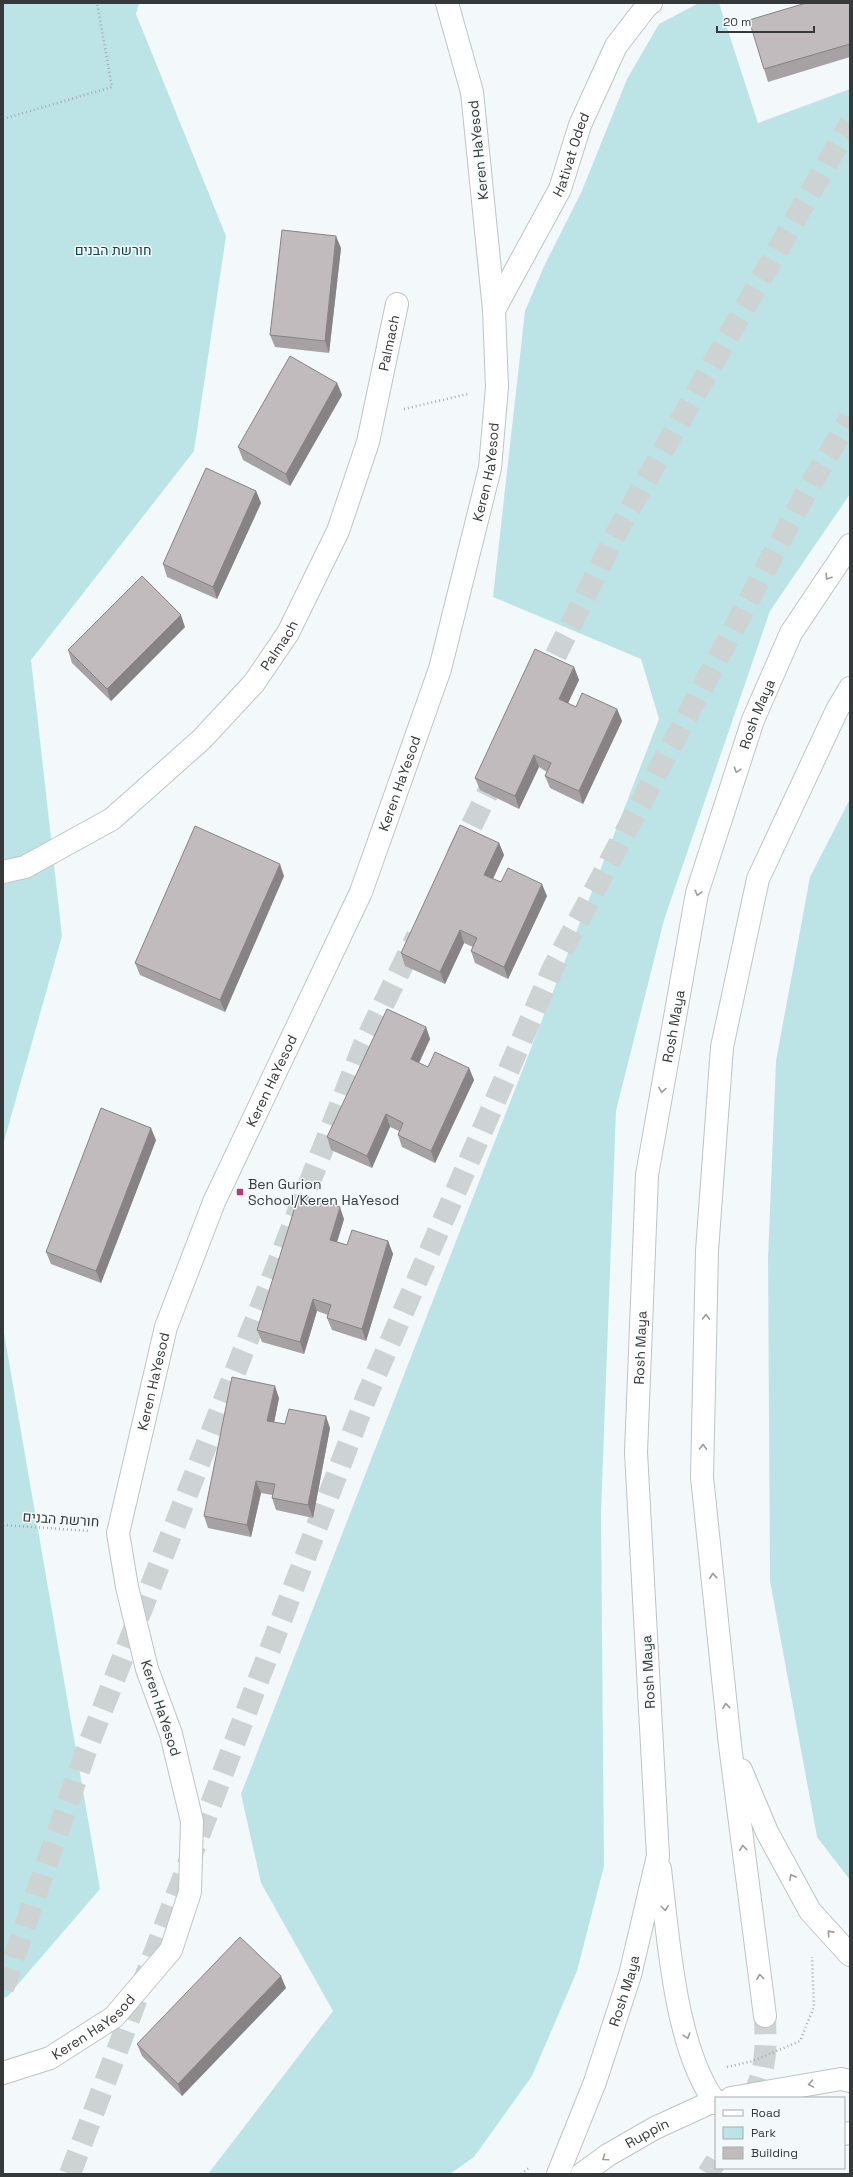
<svg xmlns="http://www.w3.org/2000/svg" width="853" height="2177" viewBox="0 0 853 2177" font-family="'Space Grotesk',Heebo,sans-serif">
<rect width="100%" height="100%" fill="#f3f9fa"/>
<g fill="#bce4e7">
<path d="M 3,3 L 139,3 L 136,14 L 226,236 L 194,451 L 31,660 L 62,936 L 3,1145 Z"/>
<path d="M 699,3 L 719,3 L 758,123 L 850,89 L 850,494 L 770,611 L 664,920 L 616,1111 L 601,1512 L 604,1866 L 577,1971 L 532,2076 L 474,2157 L 450,2174 L 208,2174 L 333,2011 L 261,1883 L 241,1794 L 659,719 L 641,659 L 493,597 L 525,311 L 545,264 L 581,193 L 627,79 L 659,24 Z"/>
<path d="M 850,799 L 850,1880 L 817,1837 L 770,1581 L 768,1259 L 776,1061 L 810,877 Z"/>
<path d="M 3,1327 L 100,1889 L 7,1997 L 3,1998 Z"/>
</g>
<g fill="none" stroke-linecap="round" stroke-linejoin="round">
<g stroke="#cdd3d3" stroke-width="22" stroke-dasharray="22 11" stroke-linecap="butt">
<path d="M 752,2098 C 767,2069 766,2048 765,2016"/>
<path d="M 708,2174 L 716,2161"/>
</g>
<g stroke="#cdd3d3" stroke-width="22" stroke-dasharray="22 11" stroke-linecap="butt">
<path d="M 541,685 L 619,528 L 850,123"/>
<path d="M 457,855 L 500,768"/>
<path d="M 3,1989 L 86,1751 L 364,1044 L 417,936"/>
<path d="M 70,2174 L 367,1395 L 553,968 L 807,491 L 850,418"/>
</g>
<g stroke="#bec4c4" stroke-width="24">
<g id="minor">
<path id="s1" d="M 494,310 L 560,189 L 580,125 L 616,46 L 646,7 L 651,3"/>
<path id="s2" d="M 3,872 L 25,867 L 112,819 L 202,739 L 254,683 L 288,633 L 338,531 L 368,442 L 397,304"/>
<path id="s3" d="M 3,2073 L 50,2058 L 114,2017 L 171,1950 L 190,1892 L 192,1821 L 171,1734 L 147,1669 L 127,1587 L 118,1533 L 166,1327 L 214,1202 L 361,892 L 440,669 L 490,468 L 497,387 L 494,310 L 472,92 L 447,3"/>
</g>
</g>
<g stroke="#bec4c4" stroke-width="24">
<g id="tertiary">
<path d="M 741,1770 L 767,1832 L 810,1911 L 850,1955"/>
<path d="M 660,1869 C 668,1935 675,2050 716,2103"/>
<path d="M 765,2016 L 730,1745 L 702,1477 L 707,1251 L 722,1047 L 758,879 L 837,710 L 850,688"/>
<path d="M 731,2098 L 841,2079 L 850,2081"/>
<path d="M 844,2134 L 850,2133"/>
<path id="s4" d="M 558,2174 L 595,2082 L 630,1975 L 658,1856 L 636,1452 L 647,1175 L 697,893 L 753,720 L 791,633 L 850,545"/>
<path id="s5" d="M 582,2174 L 608,2155 L 655,2128 L 716,2100"/>
</g>
</g>
<g stroke="#a6aaab" stroke-width="2.5" stroke-dasharray="1 3" stroke-linecap="butt">
<path d="M 3,119 L 112,87 L 97,3"/>
<path d="M 404,409 L 468,394"/>
<path d="M 3,1525 L 90,1531"/>
<path d="M 727,2067 L 753,2061 L 800,2041 L 814,2007 L 812,1957"/>
<path d="M 521,2174 L 530,2167"/>
</g>
<use href="#minor" stroke="#fff" stroke-width="22"/>
<use href="#tertiary" stroke="#fff" stroke-width="22"/>
</g>
<g fill="#a6a1a3">
<path d="M 850,3 L 850,57 L 768,82 L 764,69 Z"/>
<path d="M 341,248 L 329,353 L 275,347 L 270,335 Z"/>
<path d="M 337,383 L 342,395 L 290,486 L 243,460 L 238,447 Z"/>
<path d="M 256,491 L 261,503 L 217,599 L 167,577 L 163,564 Z"/>
<path d="M 185,627 L 111,701 L 72,663 L 68,650 Z"/>
<path d="M 574,667 L 579,680 L 567,703 L 576,707 L 617,709 L 622,721 L 583,804 L 550,788 L 545,776 L 547,772 L 539,767 L 519,809 L 480,790 L 475,778 Z"/>
<path d="M 499,843 L 504,855 L 493,879 L 501,882 L 547,896 L 508,979 L 475,963 L 471,951 L 473,947 L 464,943 L 445,984 L 405,966 L 401,953 Z"/>
<path d="M 284,876 L 225,1012 L 140,975 L 135,963 Z"/>
<path d="M 426,1027 L 430,1039 L 419,1063 L 428,1067 L 469,1068 L 474,1080 L 435,1163 L 402,1147 L 398,1135 L 399,1131 L 390,1127 L 372,1168 L 331,1150 L 327,1137 Z"/>
<path d="M 156,1140 L 101,1283 L 51,1264 L 46,1252 Z"/>
<path d="M 344,1219 L 337,1242 L 347,1245 L 388,1241 L 393,1254 L 366,1341 L 332,1330 L 327,1318 L 328,1315 L 317,1311 L 304,1354 L 262,1342 L 257,1330 Z"/>
<path d="M 279,1398 L 274,1422 L 285,1424 L 330,1428 L 313,1518 L 276,1510 L 272,1498 L 272,1495 L 261,1493 L 251,1537 L 208,1528 L 204,1516 Z"/>
<path d="M 286,1988 L 182,2096 L 142,2056 L 137,2044 Z"/>
</g>
<g fill="#878384">
<path d="M 336,236 L 341,248 L 329,353 L 325,341 Z"/>
<path d="M 337,383 L 342,395 L 290,486 L 286,474 Z"/>
<path d="M 256,491 L 261,503 L 217,599 L 213,587 Z"/>
<path d="M 181,615 L 185,627 L 111,701 L 107,689 Z"/>
<path d="M 574,667 L 579,680 L 564,712 L 559,699 Z"/>
<path d="M 617,709 L 622,721 L 583,804 L 579,791 Z"/>
<path d="M 534,755 L 539,767 L 519,809 L 515,796 Z"/>
<path d="M 499,843 L 504,855 L 489,887 L 484,875 Z"/>
<path d="M 280,864 L 284,876 L 225,1012 L 220,1000 Z"/>
<path d="M 542,884 L 547,896 L 508,979 L 504,967 Z"/>
<path d="M 460,930 L 464,943 L 445,984 L 440,972 Z"/>
<path d="M 426,1027 L 430,1039 L 415,1071 L 411,1059 Z"/>
<path d="M 469,1068 L 474,1080 L 435,1163 L 431,1151 Z"/>
<path d="M 386,1114 L 390,1127 L 372,1168 L 367,1156 Z"/>
<path d="M 151,1128 L 156,1140 L 101,1283 L 96,1271 Z"/>
<path d="M 340,1207 L 344,1219 L 334,1252 L 330,1240 Z"/>
<path d="M 388,1241 L 393,1254 L 366,1341 L 362,1329 Z"/>
<path d="M 313,1299 L 317,1311 L 304,1354 L 300,1342 Z"/>
<path d="M 275,1386 L 279,1398 L 272,1433 L 267,1421 Z"/>
<path d="M 326,1416 L 330,1428 L 313,1518 L 308,1505 Z"/>
<path d="M 256,1481 L 261,1493 L 251,1537 L 247,1525 Z"/>
<path d="M 281,1976 L 286,1988 L 182,2096 L 178,2084 Z"/>
</g>
<g fill="#c1bbbd" stroke="#878384">
<path d="M 806,3 L 850,3 L 850,44 L 764,69 L 749,20 Z"/>
<path d="M 282,230 L 336,236 L 325,341 L 270,335 Z"/>
<path d="M 290,356 L 337,383 L 286,474 L 238,447 Z"/>
<path d="M 206,468 L 256,491 L 213,587 L 163,564 Z"/>
<path d="M 142,576 L 181,615 L 107,689 L 68,650 Z"/>
<path d="M 535,649 L 574,667 L 559,699 L 576,707 L 582,693 L 617,709 L 579,791 L 545,776 L 551,763 L 534,755 L 515,796 L 475,778 Z"/>
<path d="M 460,825 L 499,843 L 484,875 L 501,882 L 508,868 L 542,884 L 504,967 L 471,951 L 477,938 L 460,930 L 440,972 L 401,953 Z"/>
<path d="M 195,826 L 280,864 L 220,1000 L 135,963 Z"/>
<path d="M 387,1009 L 426,1027 L 411,1059 L 428,1067 L 435,1052 L 469,1068 L 431,1151 L 398,1135 L 403,1123 L 386,1114 L 367,1156 L 327,1137 Z"/>
<path d="M 101,1108 L 151,1128 L 96,1271 L 46,1252 Z"/>
<path d="M 299,1194 L 340,1207 L 330,1240 L 347,1245 L 352,1230 L 388,1241 L 362,1329 L 327,1318 L 331,1305 L 313,1299 L 300,1342 L 257,1330 Z"/>
<path d="M 232,1377 L 275,1386 L 267,1421 L 285,1424 L 289,1409 L 326,1416 L 308,1505 L 272,1498 L 275,1484 L 256,1481 L 247,1525 L 204,1516 Z"/>
<path d="M 240,1937 L 281,1976 L 178,2084 L 137,2044 Z"/>
</g>
<defs><path id="oneway-chevron" d="M-2-3.5L2.5 0L-2 3.5" fill="none" stroke-width="1.6" stroke-linecap="round" stroke-linejoin="round"/></defs>
<g stroke="#9a9c9c">
<use href="#oneway-chevron" transform="translate(828 577) rotate(124)"/>
<use href="#oneway-chevron" transform="translate(737 770) rotate(108)"/>
<use href="#oneway-chevron" transform="translate(698 893) rotate(104)"/>
<use href="#oneway-chevron" transform="translate(662 1090) rotate(100)"/>
<use href="#oneway-chevron" transform="translate(706 1317) rotate(-89)"/>
<use href="#oneway-chevron" transform="translate(703 1447) rotate(-89)"/>
<use href="#oneway-chevron" transform="translate(713 1576) rotate(-96)"/>
<use href="#oneway-chevron" transform="translate(726 1706) rotate(-96)"/>
<use href="#oneway-chevron" transform="translate(743 1848) rotate(-97)"/>
<use href="#oneway-chevron" transform="translate(792 1877) rotate(-119)"/>
<use href="#oneway-chevron" transform="translate(665 1908) rotate(83)"/>
<use href="#oneway-chevron" transform="translate(830 1933) rotate(-132)"/>
<use href="#oneway-chevron" transform="translate(760 1977) rotate(-97)"/>
<use href="#oneway-chevron" transform="translate(687 2036) rotate(73)"/>
<use href="#oneway-chevron" transform="translate(811 2084) rotate(170)"/>
<use href="#oneway-chevron" transform="translate(605 2158) rotate(145)"/>
</g>
<rect fill="#ba3476" stroke="#f3f9fa" stroke-width="1.5" x="236" y="1188" width="8" height="8" rx="2"/>
<g text-anchor="middle" dominant-baseline="central" stroke-width="3" stroke-linejoin="round" paint-order="stroke">
<g font-size="14" fill="#363939" stroke="#f3f9fa">
<text transform="translate(478 150) rotate(-96)">Keren HaYesod</text>
<text stroke="none"><textPath href="#s1" startOffset="174">Hativat Oded</textPath></text>
<text stroke="none"><textPath href="#s2" startOffset="688">Palmach</textPath></text>
<text stroke="none"><textPath href="#s3" startOffset="1771">Keren HaYesod</textPath></text>
<text stroke="none"><textPath href="#s2" startOffset="364">Palmach</textPath></text>
<text stroke="none"><textPath href="#s4" startOffset="1491">Rosh Maya</textPath></text>
<text stroke="none"><textPath href="#s3" startOffset="1447">Keren HaYesod</textPath></text>
<text stroke="none"><textPath href="#s4" startOffset="1167">Rosh Maya</textPath></text>
<text stroke="none"><textPath href="#s3" startOffset="1123">Keren HaYesod</textPath></text>
<text stroke="none"><textPath href="#s4" startOffset="843">Rosh Maya</textPath></text>
<text stroke="none"><textPath href="#s3" startOffset="799">Keren HaYesod</textPath></text>
<text transform="translate(61 1519) rotate(4)">חורשת הבנים</text>
<text transform="translate(648 1672) rotate(-93)">Rosh Maya</text>
<text transform="translate(161 1708) rotate(72)">Keren HaYesod</text>
<text stroke="none"><textPath href="#s4" startOffset="195">Rosh Maya</textPath></text>
<text stroke="none"><textPath href="#s3" startOffset="103">Keren HaYesod</textPath></text>
<text stroke="none"><textPath href="#s5" startOffset="77">Ruppin</textPath></text>
</g>
<g font-size="14" fill="#0b4449" stroke="#f3f9fa">
<text x="113" y="250">חורשת הבנים</text>
</g>
<g font-size="14" fill="#363939" stroke="#f3f9fa" text-anchor="start">
<text x="248" y="1184">Ben Gurion<tspan x="248" dy="16">School/Keren HaYesod</tspan></text>
</g>
</g>
<rect width="853" height="2177" fill="none" stroke="#363939" stroke-width="8"/>
<rect x="715" y="2097" width="130" height="72" fill="#f3f9fa" stroke="#a7acad"/>
<rect x="723" y="2110" width="20" height="6" fill="#ffffff" stroke="#a7acad"/>
<text x="751" y="2117" font-size="12" fill="#363939">Road</text>
<rect x="723" y="2127" width="20" height="12" fill="#bce4e7" stroke="#a7acad"/>
<text x="751" y="2137" font-size="12" fill="#363939">Park</text>
<rect x="723" y="2147" width="20" height="12" fill="#c1bbbd" stroke="#a7acad"/>
<text x="751" y="2157" font-size="12" fill="#363939">Building</text>
<path d="M717 26v6h97v-6" fill="none" stroke="#363939" stroke-width="2"/>
<text x="723" y="26" font-size="12" fill="#363939" stroke="#f3f9fa" stroke-width="3" paint-order="stroke">20 m</text>
</svg>
